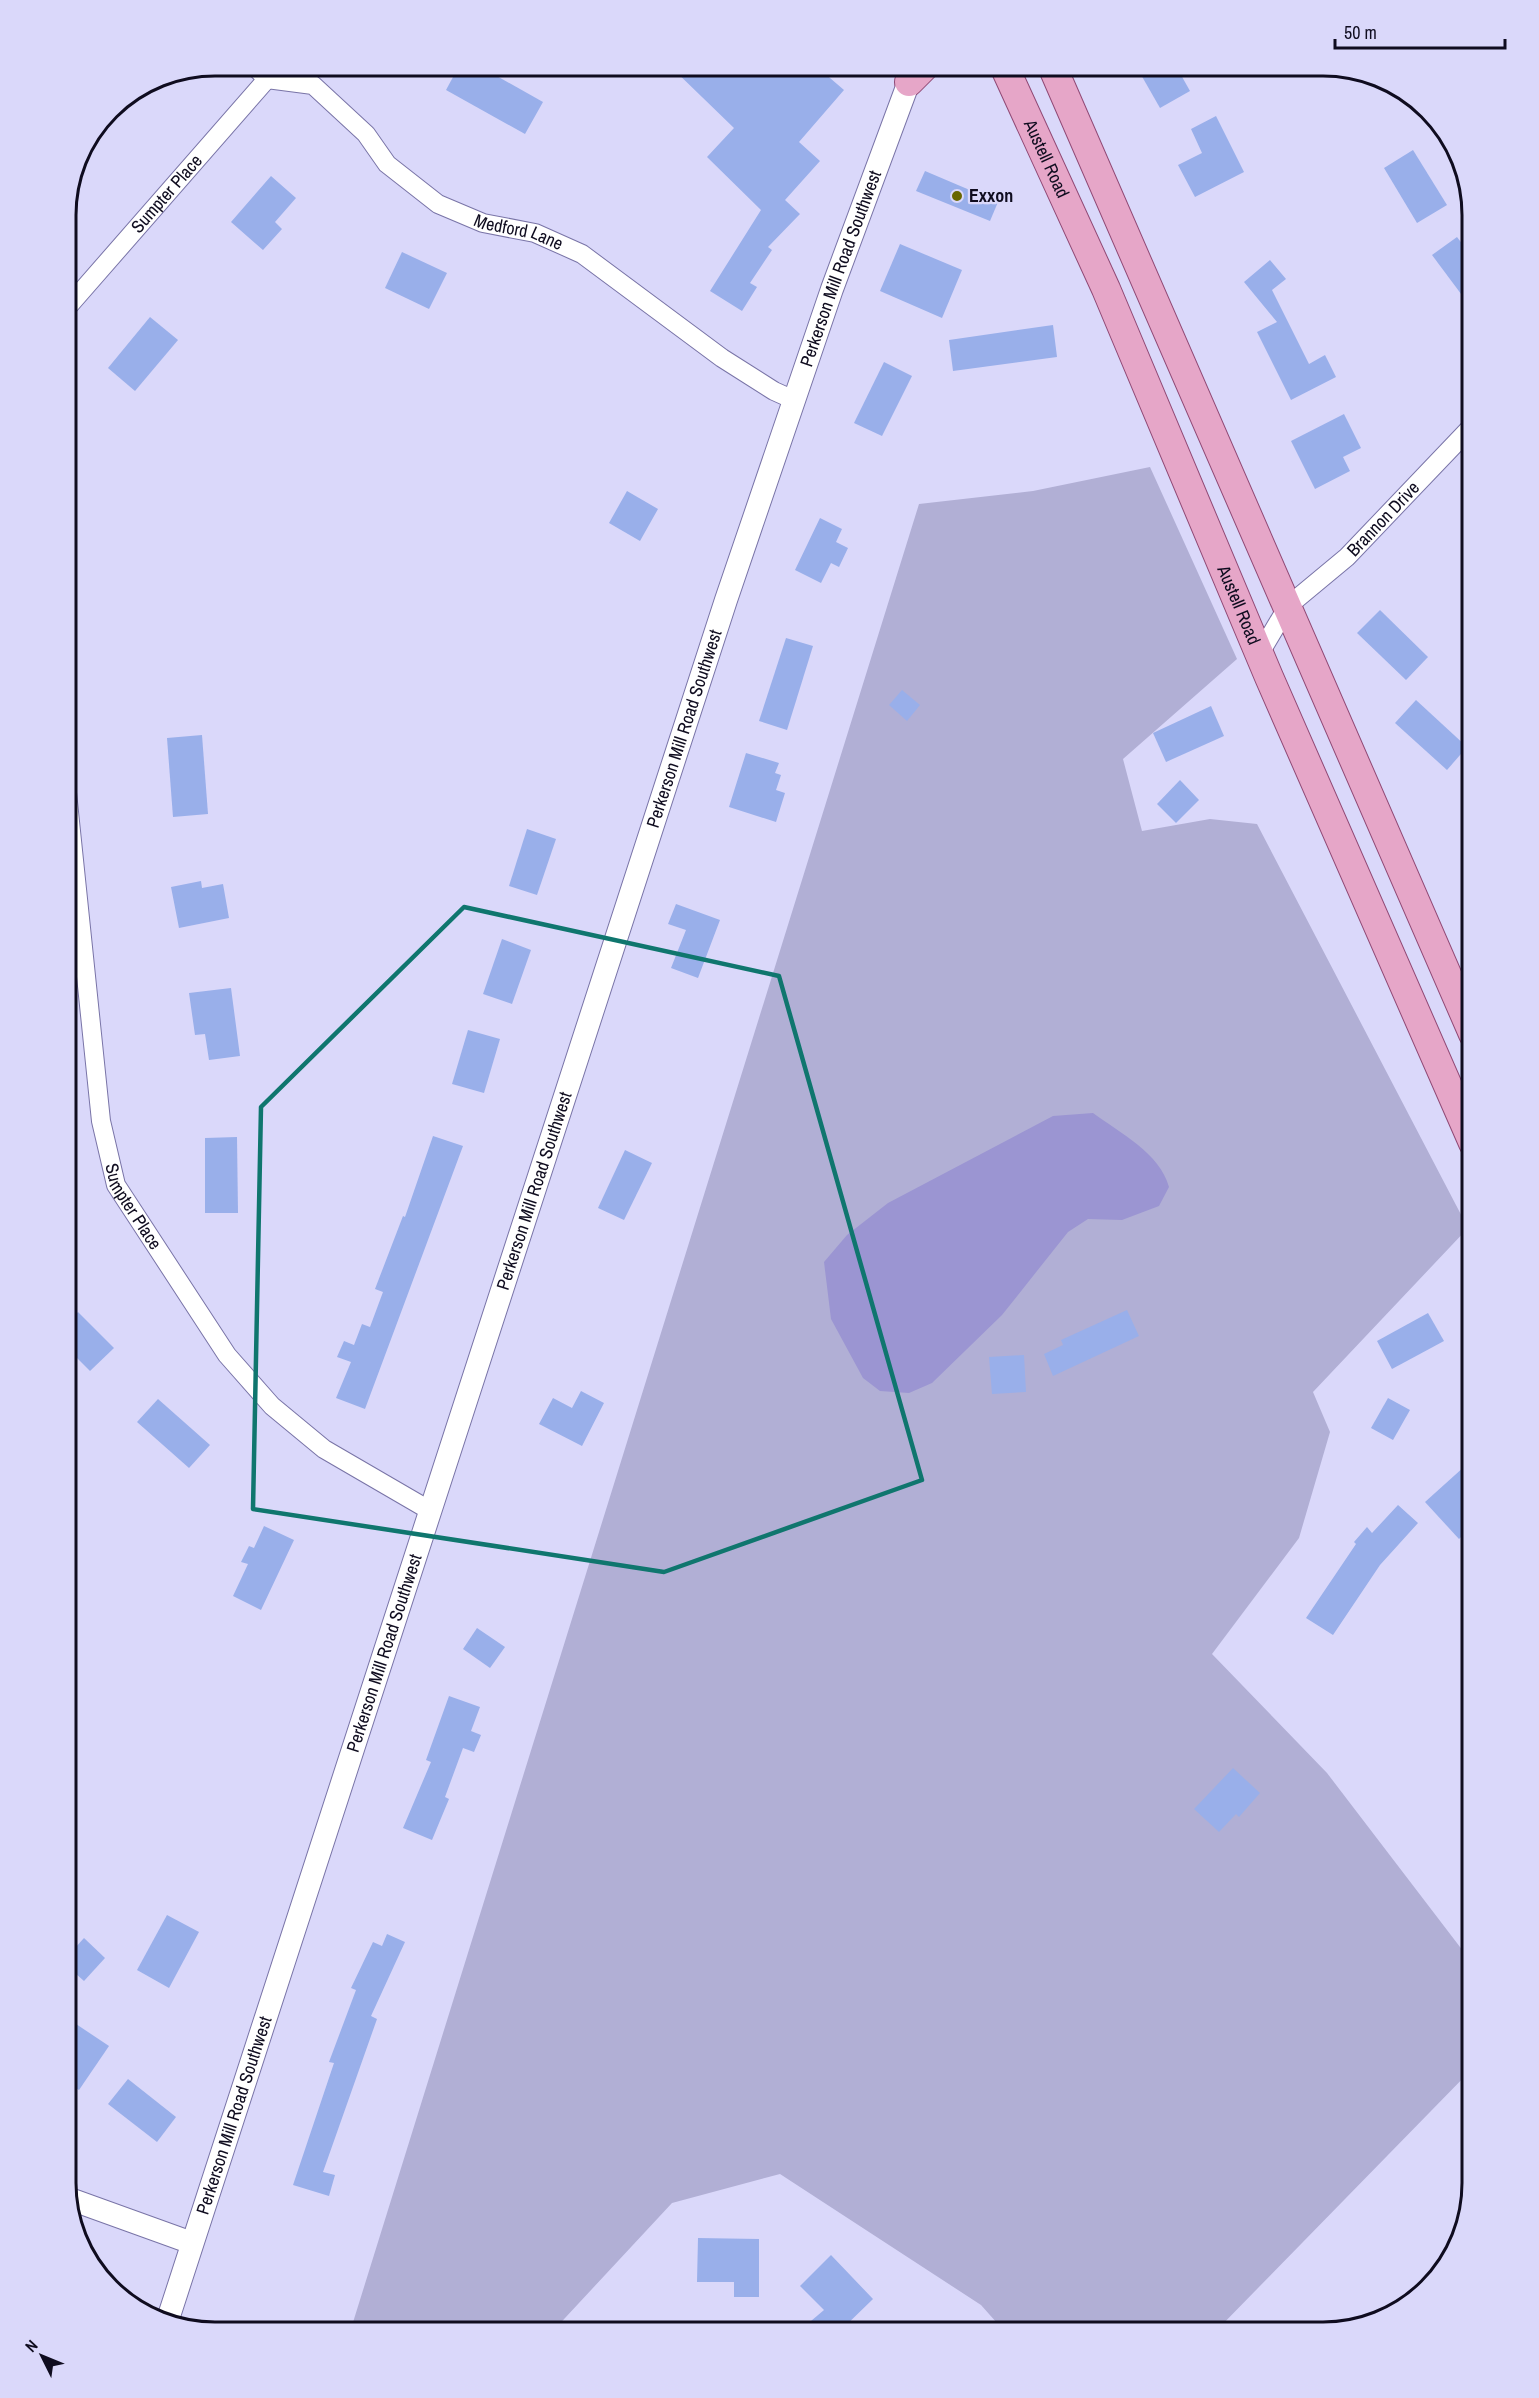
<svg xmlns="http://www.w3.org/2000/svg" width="1539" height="2398" font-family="'Archivo Narrow',sans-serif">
  <rect width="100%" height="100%" fill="#dad8fa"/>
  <polygon fill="#b1afd5" points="1150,467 1237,659 1123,759 1142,831 1210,819 1257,824 1468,1228 1313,1392 1330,1432 1299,1538 1212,1654 1327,1773 1473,1964 1473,2068 1215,2332 1005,2332 981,2305 780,2174 672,2203 552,2332 350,2332 919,504 1033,491"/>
  <path fill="#9b95d2" d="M1093,1113C1120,1133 1160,1153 1169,1187L1159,1206L1122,1220L1088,1219L1068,1232L1002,1315L932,1383L909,1393L880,1391L863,1378L831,1319L824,1262L847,1235L888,1203L1053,1116Z"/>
  <g fill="#99afea">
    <polygon points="459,66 479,66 543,102 525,134 446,90"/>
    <polygon points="670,66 816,66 844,90 799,142 820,161 785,200 800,214 768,247 772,250 750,283 757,287 742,311 710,291 761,210 707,157 734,128"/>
    <polygon points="1136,66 1176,66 1190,91 1160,108"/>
    <polygon points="1216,116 1244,172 1195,197 1178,165 1202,153 1191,129"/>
    <polygon points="1413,150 1447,205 1417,223 1384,168"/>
    <polygon points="925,171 998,202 990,221 916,191"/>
    <polygon points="271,176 296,198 275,222 282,229 263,250 231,222"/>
    <polygon points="1457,237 1473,258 1473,310 1432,255"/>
    <polygon points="900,244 962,270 942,318 880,291"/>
    <polygon points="402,252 447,273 429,309 385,288"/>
    <polygon points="1270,260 1286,279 1272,290 1309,364 1325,355 1336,377 1291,400 1257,332 1277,322 1244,282"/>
    <polygon points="150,317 178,340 135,391 108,368"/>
    <polygon points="1053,325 1057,357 953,371 949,340"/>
    <polygon points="884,362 912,376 882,436 854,423"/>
    <polygon points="1344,414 1361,448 1343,457 1350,471 1315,489 1291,441"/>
    <polygon points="627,491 658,509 640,541 609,523"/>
    <polygon points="820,518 842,529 836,542 848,548 839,567 831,563 821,583 795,570"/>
    <polygon points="1380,610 1428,657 1406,680 1357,633"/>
    <polygon points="786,638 813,646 787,730 759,721"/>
    <polygon points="902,690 920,705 907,721 889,705"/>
    <polygon points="1416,700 1467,747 1447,770 1395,723"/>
    <polygon points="1211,706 1224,736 1166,762 1153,733"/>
    <polygon points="202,735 208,814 173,817 167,738"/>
    <polygon points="746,753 779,763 775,773 781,775 776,790 785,793 776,822 729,807"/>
    <polygon points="1180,780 1199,800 1176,823 1157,804"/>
    <polygon points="527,829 556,839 537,895 509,886"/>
    <polygon points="201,881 202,888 223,884 229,918 179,928 171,887"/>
    <polygon points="676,904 720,920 698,978 671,968 686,930 668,924"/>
    <polygon points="502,939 531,950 512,1004 483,994"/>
    <polygon points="231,988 240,1056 209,1060 205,1034 195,1035 189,993"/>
    <polygon points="468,1030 500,1039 484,1093 452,1084"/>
    <polygon points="433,1136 463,1146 365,1409 336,1398 351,1362 337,1357 344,1341 354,1345 362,1324 370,1327 383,1292 375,1289 403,1216 405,1217"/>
    <polygon points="237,1137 238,1213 205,1213 205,1138"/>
    <polygon points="625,1150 652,1163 624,1220 598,1208"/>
    <polygon points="1127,1310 1139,1336 1053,1376 1044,1354 1063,1345 1061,1340"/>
    <polygon points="78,1312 114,1348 90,1371 66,1347 66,1324"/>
    <polygon points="1428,1313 1444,1341 1392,1369 1377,1341"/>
    <polygon points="1024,1355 1026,1392 992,1394 989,1357"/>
    <polygon points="581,1391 604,1403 582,1446 539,1424 553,1398 572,1408"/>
    <polygon points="1388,1398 1410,1410 1393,1440 1371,1428"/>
    <polygon points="158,1399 210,1445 189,1468 137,1422"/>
    <polygon points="1465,1466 1473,1475 1473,1526 1459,1539 1425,1502"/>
    <polygon points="1398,1505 1418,1523 1380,1565 1333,1635 1306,1618 1356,1544 1354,1542 1367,1527 1372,1533"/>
    <polygon points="264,1526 294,1540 261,1610 233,1596 248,1564 241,1562 249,1546 254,1548"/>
    <polygon points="477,1628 505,1647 490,1668 463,1649"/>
    <polygon points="449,1696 480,1707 471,1731 481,1735 474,1752 463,1748 445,1797 449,1799 432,1840 403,1828 431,1762 426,1760"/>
    <polygon points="1233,1768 1260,1793 1239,1817 1236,1814 1219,1832 1194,1809"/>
    <polygon points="167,1915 199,1932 169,1988 137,1970"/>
    <polygon points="387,1934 405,1942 371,2016 377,2019 323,2172 335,2175 329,2196 293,2185 334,2063 329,2062 356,1990 351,1988 373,1942 382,1946"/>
    <polygon points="84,1938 105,1958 84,1981 66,1965 66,1958"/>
    <polygon points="76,2024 109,2046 79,2090 66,2082 66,2038"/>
    <polygon points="128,2079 176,2117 157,2142 108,2104"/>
    <polygon points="698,2238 759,2239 759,2297 734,2297 734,2282 697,2282"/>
    <polygon points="831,2255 873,2299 839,2332 822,2332 811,2321 824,2310 800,2286"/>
  </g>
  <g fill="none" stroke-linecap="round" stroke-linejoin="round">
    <g stroke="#7974a7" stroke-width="20">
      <g id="minor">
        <path id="s1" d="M254,66L267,79L313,85L366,134L387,164L438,204L483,223L535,233L582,254L722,358L774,391L794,400"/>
        <path id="s2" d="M66,309L267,79"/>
        <path id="s3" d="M1260,653L1288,606L1347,557L1473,425"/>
        <path id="s4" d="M66,783L101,1121L116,1185L227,1355L272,1406L324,1449L429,1510"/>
      </g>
    </g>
    <g stroke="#7974a7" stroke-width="24">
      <g id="tertiary">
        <polyline points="70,2199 192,2243"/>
        <path id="s5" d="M168,2319L726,600L832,289L914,68"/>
      </g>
    </g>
    <g stroke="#904975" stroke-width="30">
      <g id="primary">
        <path id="s6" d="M1004,66L1106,289L1269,677L1473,1143"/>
        <polyline points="1052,66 1473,1034"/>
        <polyline points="909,82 925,66"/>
      </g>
    </g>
    <use href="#minor" stroke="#fff" stroke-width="18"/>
    <use href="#tertiary" stroke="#fff" stroke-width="22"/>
    <use href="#primary" stroke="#e6a6c8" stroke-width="28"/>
  </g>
  <path fill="none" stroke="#0f766e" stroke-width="4.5" stroke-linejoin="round" d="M464,907L779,976L922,1480L664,1572L253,1509L261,1107Z"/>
  <circle fill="#696700" stroke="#dad8fa" stroke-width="2" cx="957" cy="196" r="6"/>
  <g text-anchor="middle" stroke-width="4.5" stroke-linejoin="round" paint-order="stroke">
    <g font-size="18" fill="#0f0c1f" stroke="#dad8fa">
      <text dy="6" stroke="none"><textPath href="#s6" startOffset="102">Austell Road</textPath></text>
      <text dy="6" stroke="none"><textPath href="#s2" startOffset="153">Sumpter Place</textPath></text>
      <text dy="6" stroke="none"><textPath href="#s1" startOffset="324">Medford Lane</textPath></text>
      <text dy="6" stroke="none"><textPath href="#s5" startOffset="2158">Perkerson Mill Road Southwest</textPath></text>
      <text dy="6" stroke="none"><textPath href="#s3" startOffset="184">Brannon Drive</textPath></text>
      <text dy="6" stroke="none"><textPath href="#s6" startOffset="588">Austell Road</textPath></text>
      <text dy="6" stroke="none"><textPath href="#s5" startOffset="1672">Perkerson Mill Road Southwest</textPath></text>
      <text dy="6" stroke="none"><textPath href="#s5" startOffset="1186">Perkerson Mill Road Southwest</textPath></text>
      <text dy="6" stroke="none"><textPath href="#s4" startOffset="432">Sumpter Place</textPath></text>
      <text dy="6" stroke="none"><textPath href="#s5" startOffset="700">Perkerson Mill Road Southwest</textPath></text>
      <text dy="6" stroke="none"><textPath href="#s5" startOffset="214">Perkerson Mill Road Southwest</textPath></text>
    </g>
    <g font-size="18" font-weight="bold" fill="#0f0c1f" stroke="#dad8fa" text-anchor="start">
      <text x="969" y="202">Exxon</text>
    </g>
  </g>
  <path d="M0 0H1539V2398H0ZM215 76H1323A139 139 0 0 1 1462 215V2183A139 139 0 0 1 1323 2322H215A139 139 0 0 1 76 2183V215A139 139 0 0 1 215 76Z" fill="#dad8fa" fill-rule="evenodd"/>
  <path fill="none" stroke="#0f0c1f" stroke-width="3" d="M215 76H1323A139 139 0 0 1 1462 215V2183A139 139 0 0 1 1323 2322H215A139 139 0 0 1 76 2183V215A139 139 0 0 1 215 76Z"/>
  <g transform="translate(42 2356) rotate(313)" stroke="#dad8fa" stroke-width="4.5" paint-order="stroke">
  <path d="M0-4.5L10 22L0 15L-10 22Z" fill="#0f0c1f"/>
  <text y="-9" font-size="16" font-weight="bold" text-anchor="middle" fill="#0f0c1f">N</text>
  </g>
  <path d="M1335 39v9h170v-9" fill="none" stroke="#0f0c1f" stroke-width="3"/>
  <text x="1344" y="39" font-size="18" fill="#0f0c1f" stroke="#dad8fa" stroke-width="4.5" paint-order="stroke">50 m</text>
</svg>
